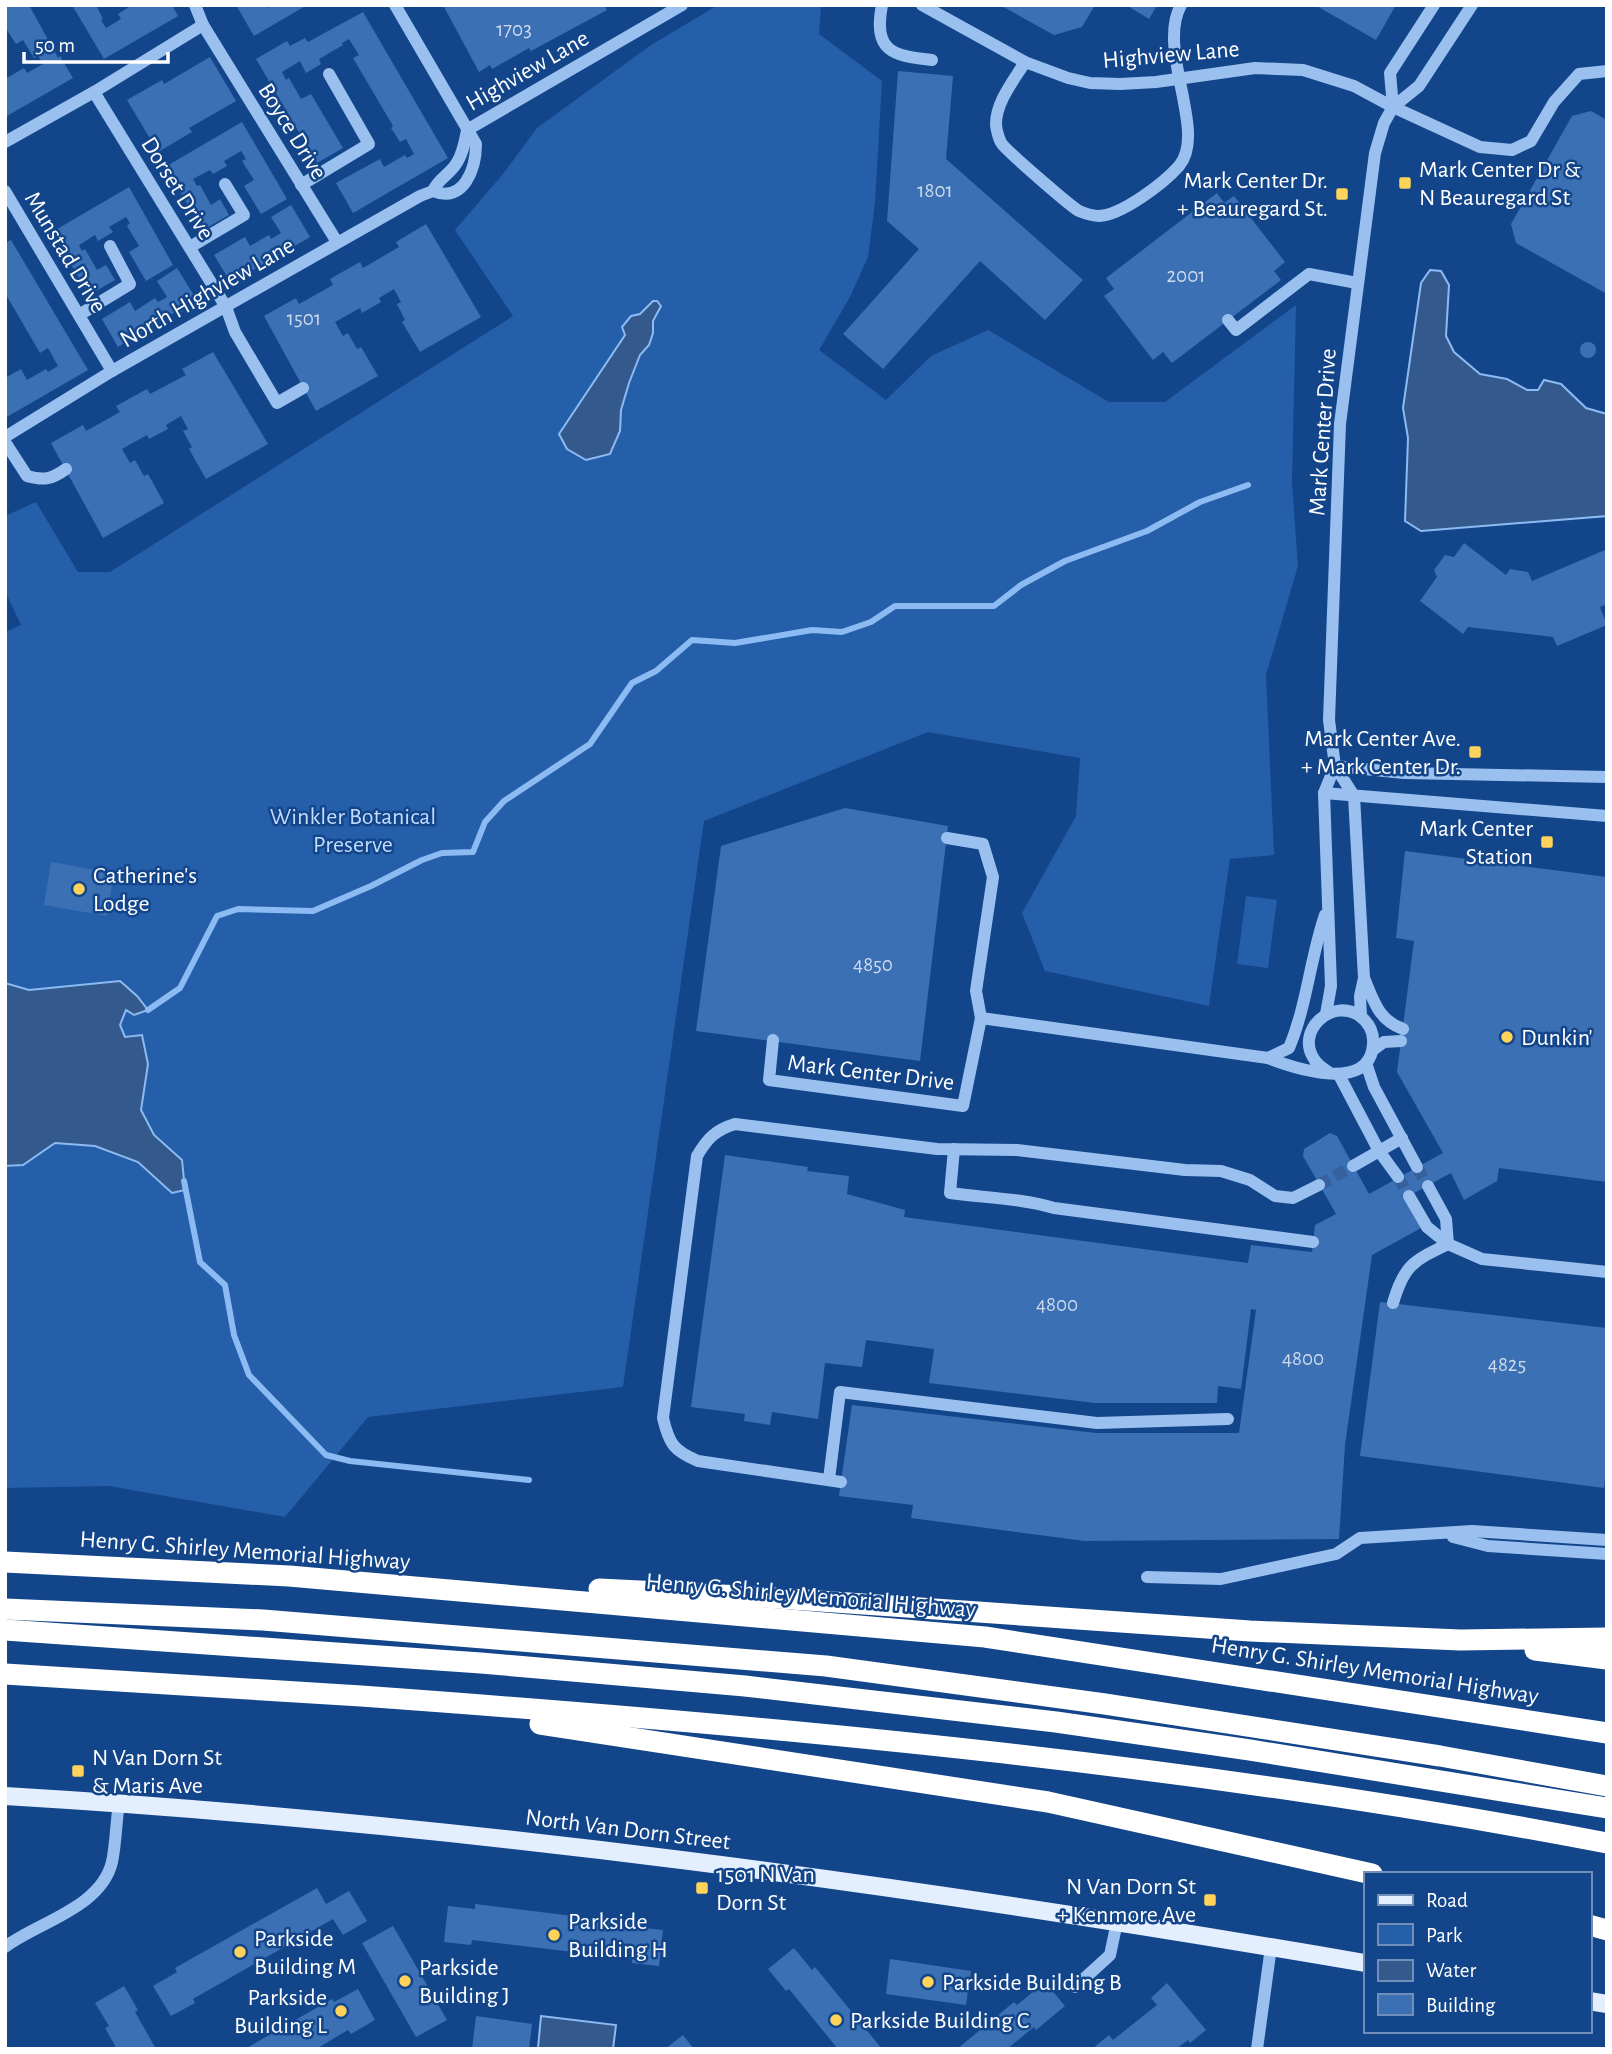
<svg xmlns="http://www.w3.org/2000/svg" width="1612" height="2054" font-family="'Alegreya Sans',sans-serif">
  <rect width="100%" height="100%" fill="#13458a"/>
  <g fill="#255fa9">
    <polygon points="718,5 821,5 819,34 882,81 875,203 868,257 850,297 819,350 886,400 931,356 988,330 1109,402 1165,402 1296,305 1292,482 1298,566 1266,675 1274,855 1230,859 1209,1006 1045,971 1022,913 1076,816 1080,758 928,732 704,821 623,1387 368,1417 285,1517 109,1486 5,1488 5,632 21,625 5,591 5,516 36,502 78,572 110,572 513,316 455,230 503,174 537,128 651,45"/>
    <polygon points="1246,896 1277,900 1268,968 1237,964"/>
  </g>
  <g fill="#34598c" stroke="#8cbbf3" stroke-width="2">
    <polygon points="1430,270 1441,271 1449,285 1446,336 1454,352 1480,374 1507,379 1527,390 1538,390 1544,380 1561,384 1586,408 1607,414 1607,516 1421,531 1405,521 1408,438 1403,408 1421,283"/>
    <polygon points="653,301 657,301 661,306 653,321 653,333 649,345 640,355 629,383 621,410 620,431 610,454 586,460 567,449 559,434 625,335 622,327 631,316 640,314"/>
    <polygon points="120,981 137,996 148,1010 134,1015 126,1010 120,1025 125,1037 142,1035 148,1064 141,1110 154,1135 182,1160 185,1190 172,1193 138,1162 95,1146 55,1143 23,1165 5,1166 5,983 29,990"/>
    <polygon points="541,2016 616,2025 613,2049 538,2048"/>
  </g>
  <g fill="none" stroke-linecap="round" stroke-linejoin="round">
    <g stroke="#8cbbf3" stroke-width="6">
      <polyline points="148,1010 180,988 217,916 238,909 313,911 371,886 422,860 442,853 473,852 485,822 504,801 590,744 632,683 656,671 692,640 735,643 812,630 842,632 871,622 895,606 994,606 1021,585 1065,561 1147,531 1200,502 1248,485"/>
      <polyline points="184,1181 200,1262 225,1285 234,1335 249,1375 326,1455 350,1461 529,1480"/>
    </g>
  </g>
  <g fill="#3c70b4">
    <polygon points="5,5 29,5 58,58 60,56 73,78 5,117 5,79 24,68 27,73 43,64 38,56 34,58 23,40 16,44 5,27"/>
    <polygon points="72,5 96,5 103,19 101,20 106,28 121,19 118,14 132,5 172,5 178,16 104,59"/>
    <polygon points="236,5 267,5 268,8 273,5 307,5 254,36"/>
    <polygon points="443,5 610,5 605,7 607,10 531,51 529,48 492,69 490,65 479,72"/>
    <polygon points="1000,5 1095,5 1082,27 1054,35"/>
    <polygon points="1126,5 1157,5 1149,19"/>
    <polygon points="1315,5 1396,5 1376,40"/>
    <polygon points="363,12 448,158 353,213 336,183 380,159 384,167 405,155 407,158 414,154 406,139 400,142 391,128 393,126 353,58 359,55 349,39 342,43 343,45 319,59 321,64 306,73 300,61 282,72 286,80 289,78 301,99 311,94 343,148 317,163 256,59 287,41 290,46 305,38 308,42"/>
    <polygon points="210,57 236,101 189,128 192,132 158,152 127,100 162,80 164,84"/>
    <polygon points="898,71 953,76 946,159 1083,280 1045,320 980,261 883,369 843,334 919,249 887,221"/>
    <polygon points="1591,111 1607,120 1607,294 1516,243 1511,224 1572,116"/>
    <polygon points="242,122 287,199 261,214 244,186 254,180 242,161 246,159 241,151 224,161 227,166 213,174 210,170 193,179 197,186 200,185 211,205 220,199 229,215 203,230 165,167"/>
    <polygon points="129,187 173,265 146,281 129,252 139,246 127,226 130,223 126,217 109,227 113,232 98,241 95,235 79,245 82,251 85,249 97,270 106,265 115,280 89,295 52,232"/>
    <polygon points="1217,193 1224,203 1234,196 1285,262 1274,271 1281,280 1172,363 1163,352 1153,360 1104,296 1114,289 1106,278"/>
    <polygon points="291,205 310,237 231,283 214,255 245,237 250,246 269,235 271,239 281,233 271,217"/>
    <polygon points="426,224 481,317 420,352 402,322 405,320 397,304 401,302 394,289 379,298 381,302 362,313 360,308 335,322 343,336 348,333 357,349 361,347 378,376 316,411 264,316 296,298 299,304 333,285 330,279 360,262 363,268 399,247 396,242"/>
    <polygon points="11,240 88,370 5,418 5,378 21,369 27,380 46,369 48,372 58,366 48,348 40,353 5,293 5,243"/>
    <polygon points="177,268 198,302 176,315 175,312 118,347 102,319 130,302 135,311 155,298 158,302 167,297 157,281"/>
    <circle cx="1588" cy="350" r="8"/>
    <polygon points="213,352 268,444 206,479 189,449 192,447 183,431 188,429 181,416 166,425 168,429 149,439 147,435 122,449 130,463 135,460 144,476 148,474 164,503 103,538 51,443 83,425 86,431 120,412 116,406 147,389 150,394 186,375 182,369"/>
    <polygon points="1464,543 1506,575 1510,569 1528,572 1532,581 1605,550 1607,555 1607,604 1600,607 1607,625 1557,646 1553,637 1468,627 1463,634 1420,601 1437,577 1434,570 1445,555 1454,557"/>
    <polygon points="845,808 948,826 920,1061 696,1031 721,846"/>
    <polygon points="1405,851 1607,877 1607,1182 1499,1168 1497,1181 1464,1200 1451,1173 1405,1198 1421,1228 1372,1255 1345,1445 1339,1539 1085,1541 911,1518 913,1505 839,1496 852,1405 1096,1433 1239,1433 1256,1310 1251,1309 1241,1389 1218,1386 1217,1403 1095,1403 929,1383 934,1349 866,1340 862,1367 825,1363 818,1419 772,1412 770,1425 744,1421 745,1414 691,1407 725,1155 808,1167 807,1171 849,1176 847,1194 905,1210 904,1217 1248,1263 1251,1245 1312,1252 1315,1225 1336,1214 1303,1156 1304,1149 1330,1133 1337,1136 1369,1194 1443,1153 1397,1072 1414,941 1396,938"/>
    <polygon points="51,862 114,873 107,916 44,905"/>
    <polygon points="1380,1302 1607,1328 1607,1461 1604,1488 1360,1456"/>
    <polygon points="317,1888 326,1904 349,1891 367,1921 343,1935 333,1919 193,1999 195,2003 171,2016 153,1986 177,1972 175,1968"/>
    <polygon points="475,1904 638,1924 637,1927 663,1930 659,1966 632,1963 632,1959 472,1940 471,1945 444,1942 448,1906 475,1909"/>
    <polygon points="393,1926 447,2020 416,2037 362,1943"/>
    <polygon points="794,1948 812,1970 815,1967 882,2049 838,2049 789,1989 786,1991 768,1969"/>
    <polygon points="890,1959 971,1971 966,2005 886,1994"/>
    <polygon points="1045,1982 1065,2006 1036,2030 1034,2027 1007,2049 957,2049 1014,2002 1017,2005"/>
    <polygon points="1167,1983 1206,2030 1190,2043 1188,2040 1176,2049 1092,2049 1109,2035 1113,2040 1157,2005 1151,1998"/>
    <polygon points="124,1986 138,2010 135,2012 156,2049 117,2049 105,2028 109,2026 95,2003"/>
    <polygon points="358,1989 375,2020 351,2034 348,2030 316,2049 245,2049 332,1999 334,2002"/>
    <polygon points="476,2016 532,2024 529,2049 472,2049"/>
    <polygon points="683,2035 694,2049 665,2049"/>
  </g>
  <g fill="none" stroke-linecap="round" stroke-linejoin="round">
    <g stroke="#36619c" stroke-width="12" stroke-dasharray="12 6" stroke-linecap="butt">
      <polyline points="1417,1167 1428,1186"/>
      <polyline points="1398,1177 1409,1196"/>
      <polyline points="1319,1185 1353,1166"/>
    </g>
    <g stroke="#9ac0f0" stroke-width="12">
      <polyline points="195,5 203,25 337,242"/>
      <path d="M882,5C873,51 892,56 932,60"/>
      <polyline points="922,5 1025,62 1068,78 1090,83 1120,84 1156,82 1255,68 1303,70 1354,86 1393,107 1480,147 1512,150 1531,141 1554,102 1579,74 1607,71"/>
      <path d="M1025,62C1014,80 996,102 996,124C996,129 999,140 1002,144C1008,152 1070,206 1079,211C1084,213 1094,216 1099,216C1122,215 1164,183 1179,166C1208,132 1156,50 1181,5"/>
      <polyline points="94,92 226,307 235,332 277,403 303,388"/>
      <polyline points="1393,107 1390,73 1434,5"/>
      <polyline points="467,130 682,5"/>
      <polyline points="5,142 94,92 203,25"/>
      <polyline points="301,185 369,144 329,74"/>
      <polyline points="5,191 112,371"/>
      <path d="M433,191C438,179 449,175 456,164C463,154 465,141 467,130"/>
      <polyline points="190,247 244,215 225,184"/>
      <polyline points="79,315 130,284 110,246"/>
      <polyline points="1228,320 1236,330 1309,274 1357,283"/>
      <path d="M5,437L112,371L420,196L433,191C464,204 476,168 476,144L395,5"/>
      <path d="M5,442L27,476C44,481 52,479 66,469"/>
      <polyline points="1335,766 1404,773 1607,777"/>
      <polyline points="1324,793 1607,816"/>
      <polyline points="947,838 983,844 993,877 976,991 981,1018"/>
      <path d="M1364,978C1374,1001 1378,1020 1403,1029"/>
      <polyline points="1326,1014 1331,986 1324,793 1335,766"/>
      <polyline points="1361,1017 1360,996 1364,978 1354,796 1335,766 1329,720 1340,424 1375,153 1384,123 1393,107 1419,86 1472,5"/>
      <path d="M773,1040L769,1080L963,1106L981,1018L1268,1058C1294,1069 1371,1093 1373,1044C1374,1033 1369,1023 1360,1016C1333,997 1295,1030 1314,1059C1317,1065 1324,1069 1330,1073"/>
      <polyline points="1373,1050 1384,1042 1401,1041"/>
      <path d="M1268,1058L1289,1048C1307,1005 1310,959 1325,915"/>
      <polyline points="1366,1063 1374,1087 1417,1167"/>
      <polyline points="1339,1075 1379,1151 1398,1177"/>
      <path d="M954,1149L950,1193C985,1198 1020,1198 1054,1208L1313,1242"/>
      <polyline points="1353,1166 1402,1138"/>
      <polyline points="1428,1186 1446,1219 1448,1244"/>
      <polyline points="1409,1196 1427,1227 1448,1244 1482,1259 1607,1272"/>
      <path d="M1393,1303C1404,1265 1413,1261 1448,1244"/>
      <polyline points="829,1479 840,1392 1097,1423 1228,1419"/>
      <path d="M841,1482L698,1461C674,1451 669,1444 663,1418L697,1156C707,1139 715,1130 735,1124L937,1149L1017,1150L1185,1170L1221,1171L1250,1180L1275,1196L1293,1198L1319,1185"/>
      <polyline points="1453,1537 1488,1546 1607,1554"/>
      <polyline points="1147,1577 1221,1579 1336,1554 1360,1538 1472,1531 1607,1540"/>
      <path d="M5,1947C38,1922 101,1908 112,1862C116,1843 116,1822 119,1803"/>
      <polyline points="1075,1987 1110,1955 1117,1922"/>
      <polyline points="1257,2049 1271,1947"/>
    </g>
    <g stroke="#e3eeff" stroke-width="18">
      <path d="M5,1796C462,1823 915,1886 1365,1963"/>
      <polyline points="1589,2001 1607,2004"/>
    </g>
    <g stroke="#fff" stroke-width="21">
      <polyline points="5,1562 289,1576 985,1637 1607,1733"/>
      <polyline points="599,1589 762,1597 1250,1631 1460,1640 1607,1638"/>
      <polyline points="5,1609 263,1620 826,1666 1105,1704 1440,1756 1607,1786"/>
      <polyline points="5,1630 481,1663 745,1686 1056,1722 1250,1750 1607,1808"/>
      <polyline points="1535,1650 1607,1659"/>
      <path d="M5,1674C124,1682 242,1688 361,1696C778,1726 1196,1764 1607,1843"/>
      <polyline points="540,1724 1048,1802 1372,1874"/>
      <polyline points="1589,1925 1607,1930"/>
    </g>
  </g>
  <g fill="#ffd259" stroke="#13458a" stroke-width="2.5">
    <rect x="1398" y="176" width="14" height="14" rx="3.5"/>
    <rect x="1335" y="187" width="14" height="14" rx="3.5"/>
    <rect x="1468" y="745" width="14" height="14" rx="3.5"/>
    <rect x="1540" y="835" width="14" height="14" rx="3.5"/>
    <circle cx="79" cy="889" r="7"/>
    <circle cx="1507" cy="1037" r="7"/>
    <rect x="71" y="1764" width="14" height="14" rx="3.5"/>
    <rect x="695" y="1881" width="14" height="14" rx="3.5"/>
    <rect x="1203" y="1893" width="14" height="14" rx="3.5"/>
    <circle cx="554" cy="1935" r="7"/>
    <circle cx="240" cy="1952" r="7"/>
    <circle cx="405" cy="1981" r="7"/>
    <circle cx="928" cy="1982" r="7"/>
    <circle cx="341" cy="2011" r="7"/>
    <circle cx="836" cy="2020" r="7"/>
  </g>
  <g text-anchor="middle" stroke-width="5" stroke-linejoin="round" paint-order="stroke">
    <g font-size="21" fill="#cedbec">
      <text x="514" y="36">1703</text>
      <text x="935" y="197">1801</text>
      <text x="1186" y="282">2001</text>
      <text x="304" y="325">1501</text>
      <text x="873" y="971">4850</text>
      <text x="1057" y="1311">4800</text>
      <text x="1303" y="1365">4800</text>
      <text x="1507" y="1371">4825</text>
    </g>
    <g font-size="24" fill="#fff" stroke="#13458a">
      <text transform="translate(1171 54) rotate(-5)" y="8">Highview Lane</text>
      <text transform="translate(527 70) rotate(-30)" y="8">Highview Lane</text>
      <text transform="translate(293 131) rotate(58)" y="8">Boyce Drive</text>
      <text transform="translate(178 188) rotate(58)" y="8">Dorset Drive</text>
      <text transform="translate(66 252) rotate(59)" y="8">Munstad Drive</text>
      <text transform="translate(207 292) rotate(-30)" y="8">North Highview Lane</text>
      <text transform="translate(1322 432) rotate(-86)" y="8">Mark Center Drive</text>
      <text transform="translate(871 1072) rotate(7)" y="8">Mark Center Drive</text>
      <text transform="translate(245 1550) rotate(4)" y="8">Henry G. Shirley Memorial Highway</text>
      <text transform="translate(811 1595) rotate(5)" y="8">Henry G. Shirley Memorial Highway</text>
      <text transform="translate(1375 1670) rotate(9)" y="8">Henry G. Shirley Memorial Highway</text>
      <text transform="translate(628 1829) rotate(7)" y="8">North Van Dorn Street</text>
    </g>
    <g font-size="24" fill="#fff" stroke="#13458a" text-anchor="start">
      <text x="1419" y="177">Mark Center Dr &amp;<tspan x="1419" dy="28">N Beauregard St</tspan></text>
      <text x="1328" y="188" text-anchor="end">Mark Center Dr.<tspan x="1328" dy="28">+ Beauregard St.</tspan></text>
      <text x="1461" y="746" text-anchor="end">Mark Center Ave.<tspan x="1461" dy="28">+ Mark Center Dr.</tspan></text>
      <text x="1533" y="836" text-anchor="end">Mark Center<tspan x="1533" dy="28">Station</tspan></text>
      <text x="93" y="883">Catherine's<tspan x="93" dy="28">Lodge</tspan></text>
      <text x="1521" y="1045">Dunkin'</text>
      <text x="92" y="1765">N Van Dorn St<tspan x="92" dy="28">&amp; Maris Ave</tspan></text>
      <text x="716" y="1882">1501 N Van<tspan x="716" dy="28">Dorn St</tspan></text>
      <text x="1196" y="1894" text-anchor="end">N Van Dorn St<tspan x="1196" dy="28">+ Kenmore Ave</tspan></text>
      <text x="568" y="1929">Parkside<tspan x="568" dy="28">Building H</tspan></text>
      <text x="254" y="1946">Parkside<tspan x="254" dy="28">Building M</tspan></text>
      <text x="419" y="1975">Parkside<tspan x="419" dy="28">Building J</tspan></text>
      <text x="942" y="1990">Parkside Building B</text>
      <text x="327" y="2005" text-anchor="end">Parkside<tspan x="327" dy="28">Building L</tspan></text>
      <text x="850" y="2028">Parkside Building C</text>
    </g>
    <g font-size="24" fill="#c1dbfc" stroke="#13458a">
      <text x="353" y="824">Winkler Botanical<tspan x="353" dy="28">Preserve</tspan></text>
    </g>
  </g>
  <rect width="1612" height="2054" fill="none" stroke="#ffffff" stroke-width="14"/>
  <rect x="1364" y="1872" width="228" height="161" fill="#13458a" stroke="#718fb9" stroke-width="2"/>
  <rect x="1378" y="1895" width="35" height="10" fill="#e3eeff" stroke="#718fb9" stroke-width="2"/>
  <text x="1426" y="1907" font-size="21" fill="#ffffff">Road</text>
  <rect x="1378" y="1924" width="35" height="21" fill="#255fa9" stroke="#718fb9" stroke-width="2"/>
  <text x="1426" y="1942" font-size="21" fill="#ffffff">Park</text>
  <rect x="1378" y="1960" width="35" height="21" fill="#34598c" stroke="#718fb9" stroke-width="2"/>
  <text x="1426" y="1977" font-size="21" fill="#ffffff">Water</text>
  <rect x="1378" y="1994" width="35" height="21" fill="#3c70b4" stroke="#718fb9" stroke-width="2"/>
  <text x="1426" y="2012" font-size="21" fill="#ffffff">Building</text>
  <path d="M24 52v10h144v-10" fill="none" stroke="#ffffff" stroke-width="3.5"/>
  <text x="35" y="52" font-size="21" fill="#ffffff" stroke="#13458a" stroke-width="5" paint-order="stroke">50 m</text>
</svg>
